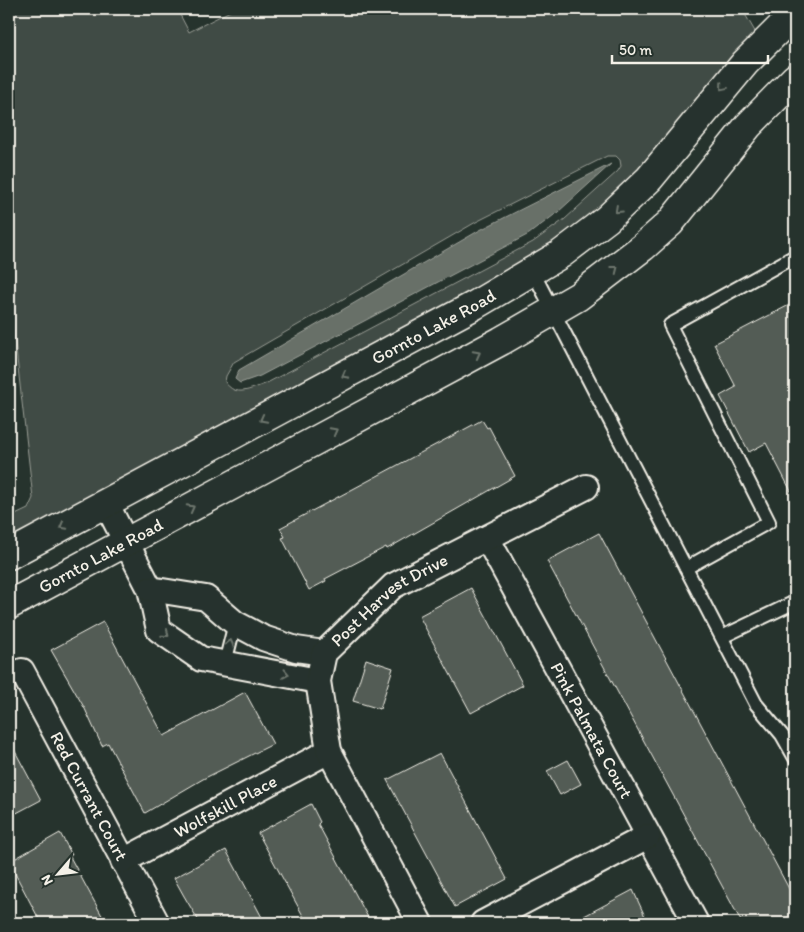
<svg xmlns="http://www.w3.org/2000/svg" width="804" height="932" font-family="Itim,sans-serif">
  <rect width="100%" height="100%" fill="#26332d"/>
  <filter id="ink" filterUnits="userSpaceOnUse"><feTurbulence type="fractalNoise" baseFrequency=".02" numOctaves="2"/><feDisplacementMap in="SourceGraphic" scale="10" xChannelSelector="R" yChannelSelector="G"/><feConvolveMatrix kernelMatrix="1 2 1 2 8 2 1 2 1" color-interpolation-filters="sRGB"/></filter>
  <g filter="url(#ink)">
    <path fill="#414b45" stroke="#9a9e96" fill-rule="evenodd" d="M9,9H177L189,32L234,9H742L757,35L618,195L527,263L9,543V518L28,509L33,498L9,289ZM607,156H616L620,160L621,166L618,171L565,219L533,242L265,384C250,389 236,398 225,382L226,376L234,362L476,222Z"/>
    <polygon fill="#676f68" stroke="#9fa39b" points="611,164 558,212 529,234 260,376 240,383 235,379 239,370 480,230"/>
    <g fill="#525c55" stroke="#f4f1e8">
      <polygon points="795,302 795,499 766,443 749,452 720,396 736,387 714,344"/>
      <polygon points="482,420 487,428 489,427 515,476 387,549 386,547 325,579 326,581 309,590 282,538 285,537 280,528"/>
      <polygon points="599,533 795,900 795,918 785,923 742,923 547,561"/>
      <polygon points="471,588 523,685 471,713 419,616"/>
      <polygon points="103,622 164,736 245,692 273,744 203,779 145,813 108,743 102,746 85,709 51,650"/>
      <polygon points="366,659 393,668 380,709 353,701"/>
      <polygon points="9,740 41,800 9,817"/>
      <polygon points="440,753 507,879 455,907 387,780"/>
      <polygon points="568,760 581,784 560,795 547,771"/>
      <polygon points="311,804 320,822 318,824 371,923 307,923 258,833"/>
      <polygon points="60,833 72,855 69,855 106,923 41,923 9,862"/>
      <polygon points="226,850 265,923 200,923 184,896 174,878"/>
      <polygon points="633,890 648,923 571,923"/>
    </g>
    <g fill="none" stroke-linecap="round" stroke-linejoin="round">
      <g stroke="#f4f1e8" stroke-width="16">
        <g id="service">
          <polyline points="533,272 756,704 782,735 795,758"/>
          <polyline points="686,568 769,522 670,325 795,256"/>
          <polyline points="722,637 795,602"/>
          <polyline points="225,663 235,623"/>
        </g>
      </g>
      <g stroke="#f4f1e8" stroke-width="28">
        <g id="minor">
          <polyline points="106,503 150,589 159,630 201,659 318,681"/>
          <path id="s1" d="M487,538L696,923"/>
          <polyline points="150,589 206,598 235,623 263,638 296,649 324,653"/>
          <path id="s2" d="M22,671L157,923"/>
          <path id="s3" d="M123,861L329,751"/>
          <path id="s4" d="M420,923L329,751L318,681L324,653L393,586L586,487"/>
          <polyline points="483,923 648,836"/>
        </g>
      </g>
      <g stroke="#f4f1e8" stroke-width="31">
        <g id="tertiary">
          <path id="s5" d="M9,555L475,305L561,254L607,219L649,179L745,63L779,29L795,16"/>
          <path id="s6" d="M9,605L501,341L579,296L643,247L670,223L748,126L795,78"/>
        </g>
      </g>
      <use href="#service" stroke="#26332d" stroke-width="12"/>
      <use href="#minor" stroke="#26332d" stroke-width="24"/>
      <use href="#tertiary" stroke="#26332d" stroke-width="28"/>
    </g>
    <defs><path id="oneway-chevron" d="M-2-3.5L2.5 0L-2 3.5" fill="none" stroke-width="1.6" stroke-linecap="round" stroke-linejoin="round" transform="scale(1.25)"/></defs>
    <g stroke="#6e766e">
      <use href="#oneway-chevron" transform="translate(723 87) rotate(130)"/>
      <use href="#oneway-chevron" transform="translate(618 210) rotate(137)"/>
      <use href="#oneway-chevron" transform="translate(615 269) rotate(-38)"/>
      <use href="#oneway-chevron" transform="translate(477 354) rotate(-28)"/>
      <use href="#oneway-chevron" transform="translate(345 375) rotate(152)"/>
      <use href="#oneway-chevron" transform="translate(263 419) rotate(152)"/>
      <use href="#oneway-chevron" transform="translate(334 431) rotate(-28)"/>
      <use href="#oneway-chevron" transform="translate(191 508) rotate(-28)"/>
      <use href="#oneway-chevron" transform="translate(63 526) rotate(152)"/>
      <use href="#oneway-chevron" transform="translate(166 634) rotate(40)"/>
      <use href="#oneway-chevron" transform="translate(230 643) rotate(-77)"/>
      <use href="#oneway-chevron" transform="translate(286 674) rotate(12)"/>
    </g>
  </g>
  <g text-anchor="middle" stroke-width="4" stroke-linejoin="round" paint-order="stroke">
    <g font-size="18" fill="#f4f1e8" stroke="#26332d">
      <text dy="6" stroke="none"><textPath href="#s5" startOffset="482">Gornto Lake Road</textPath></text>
      <text dy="6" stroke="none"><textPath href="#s6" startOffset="104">Gornto Lake Road</textPath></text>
      <text dy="6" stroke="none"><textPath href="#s4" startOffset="379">Post Harvest Drive</textPath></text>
      <text dy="6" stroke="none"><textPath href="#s1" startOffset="219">Pink Palmata Court</textPath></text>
      <text dy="6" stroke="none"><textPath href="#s2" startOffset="142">Red Currant Court</textPath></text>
      <text dy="6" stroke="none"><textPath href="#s3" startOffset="116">Wolfskill Place</textPath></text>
    </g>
  </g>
  <rect width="804" height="932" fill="none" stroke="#26332d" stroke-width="30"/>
  <rect x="15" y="15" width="774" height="902" fill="none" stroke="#f4f1e8" stroke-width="2" filter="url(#ink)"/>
  <g transform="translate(58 874) rotate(242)" stroke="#26332d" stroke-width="4" paint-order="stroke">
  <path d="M0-4L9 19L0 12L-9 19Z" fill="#f4f1e8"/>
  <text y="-8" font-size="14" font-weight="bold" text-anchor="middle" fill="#f4f1e8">N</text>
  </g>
  <path d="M612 55v8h156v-8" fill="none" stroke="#f4f1e8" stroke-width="2.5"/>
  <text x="619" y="55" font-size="15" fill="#f4f1e8" stroke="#26332d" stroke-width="4" paint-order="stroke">50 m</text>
</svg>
